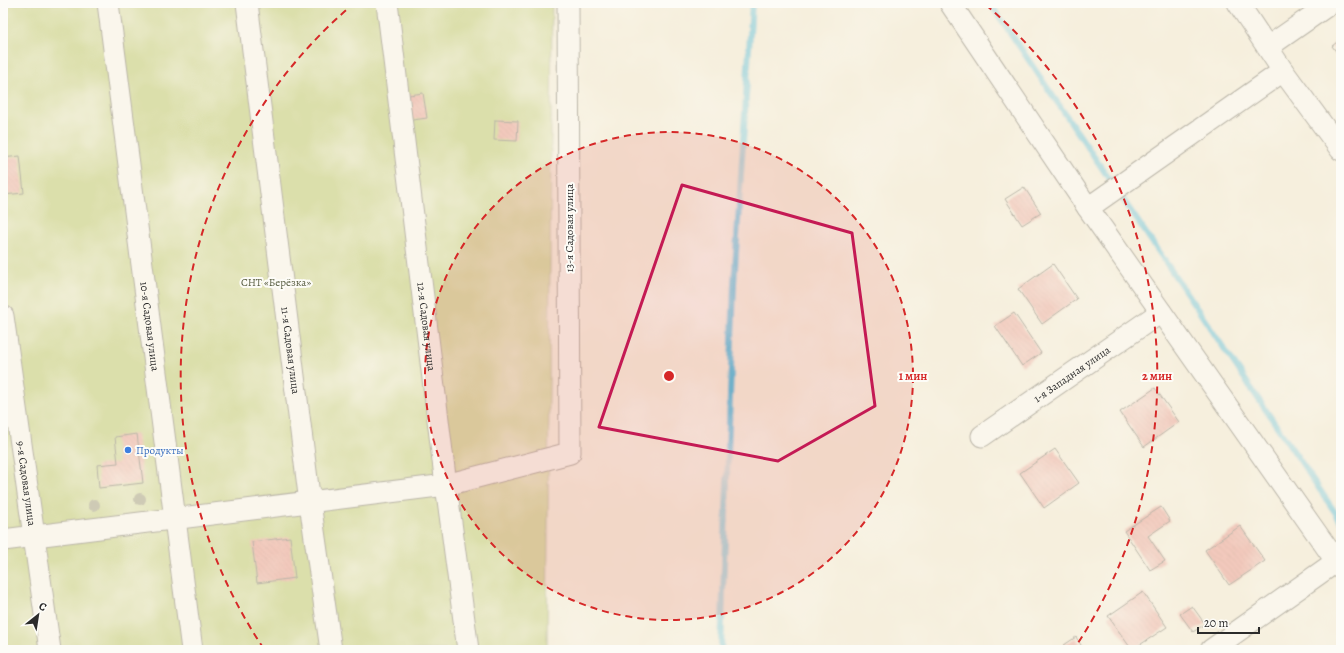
<svg xmlns="http://www.w3.org/2000/svg" width="1344" height="653" font-family="Alegreya,serif">
  <defs>
    <pattern id="building-back-hatch" width="6" height="6" patternUnits="userSpaceOnUse"><rect width="6" height="6" fill="#ee9b94"/><path d="M-1 5l2 2M0 0l6 6M5-1l2 2" fill="none" stroke="#c17f79"/></pattern>
  </defs>
  <rect width="100%" height="100%" fill="#fdfcf7"/>
  <filter id="ink" filterUnits="userSpaceOnUse"><feTurbulence type="fractalNoise" baseFrequency=".025" numOctaves="2"/><feDisplacementMap in="SourceGraphic" scale="8" xChannelSelector="R" yChannelSelector="G"/><feConvolveMatrix kernelMatrix="1 2 1 2 8 2 1 2 1" color-interpolation-filters="sRGB"/></filter>
  <filter id="wash" filterUnits="userSpaceOnUse"><feTurbulence type="fractalNoise" baseFrequency=".012" numOctaves="4" result="noise"/><feDisplacementMap in="SourceGraphic" scale="16" xChannelSelector="R" yChannelSelector="G"/><feGaussianBlur stdDeviation="0.9" result="paint"/><feColorMatrix in="noise" values="0 0 0 0 0 0 0 0 0 0 0 0 0 0 0 0 0 1.4 0 .05"/><feComposite in="paint" operator="in"/></filter>
  <g filter="url(#wash)">
    <rect width="100%" height="100%" fill="#f6efdd"/>
    <polygon fill="#bbcc6f" stroke="#737c4d" points="3,3 552,3 547,650 3,650"/>
    <g fill="none" stroke-linecap="round" stroke-linejoin="round">
      <g stroke="#62c3e0" stroke-width="6">
        <polyline points="990,3 1341,521"/>
        <polyline points="721,650 734,284 752,3"/>
      </g>
    </g>
    <g id="blocks">
      <g fill="url(#building-back-hatch)">
        <polygon points="1341,39 1341,58 1332,46"/>
        <polygon points="423,93 427,118 406,121 402,96"/>
        <polygon points="495,120 518,121 517,141 494,140"/>
        <polygon points="20,156 24,193 3,195 3,158"/>
        <polygon points="1024,187 1041,213 1022,225 1005,199"/>
        <polygon points="1053,264 1077,299 1042,324 1018,289"/>
        <polygon points="1014,313 1041,353 1022,366 995,326"/>
        <polygon points="1155,388 1179,422 1144,447 1120,412"/>
        <polygon points="137,434 143,483 99,488 97,465 118,463 115,437"/>
        <polygon points="1055,449 1079,483 1044,508 1020,473"/>
        <polygon points="1161,507 1170,521 1148,536 1165,561 1150,570 1124,531"/>
        <polygon points="1240,526 1265,561 1229,585 1205,550"/>
        <polygon points="290,537 295,578 257,583 252,542"/>
        <polygon points="1143,592 1167,627 1132,650 1108,616"/>
        <polygon points="1192,606 1205,624 1193,632 1180,614"/>
        <polygon points="1076,637 1084,650 1067,650 1064,645"/>
      </g>
    </g>
  </g>
  <g filter="url(#ink)">
    <use href="#blocks" fill-opacity="0" stroke="#727069" stroke-width="1"/>
    <g fill="none" stroke-linecap="round" stroke-linejoin="round">
      <g stroke="#727069" stroke-width="23">
        <g id="minor">
          <path id="s1" d="M108,3L192,650"/>
          <path id="s2" d="M247,3L310,503L331,650"/>
          <path id="s3" d="M387,3L446,485L468,650"/>
          <polyline points="950,3 1088,208 1341,568"/>
          <polyline points="1238,3 1283,71 1341,150"/>
          <polyline points="1268,47 1331,3"/>
          <polyline points="1088,208 1283,71"/>
          <path id="s4" d="M3,316L50,650"/>
          <path id="s5" d="M982,436L1161,312"/>
          <polyline points="3,540 446,485 570,453 568,3"/>
          <polyline points="1211,650 1337,561"/>
        </g>
      </g>
      <use href="#minor" stroke="#fff" stroke-width="21"/>
    </g>
    <g fill="#9e9e86">
      <circle cx="140" cy="499" r="6"/>
      <circle cx="94" cy="505" r="6"/>
    </g>
  </g>
  <path d="M0 0H1344V653H0ZM682,185L852,233L875,406L778,461L599,427Z" fill="#f6efdd" fill-opacity=".55" fill-rule="evenodd"/>
  <path fill="none" stroke="#c2185b" stroke-width="3" stroke-linejoin="round" d="M682,185L852,233L875,406L778,461L599,427Z"/>
  <circle cx="669" cy="376" r="244" fill="#d62828" fill-opacity=".12"/>
  <g fill="none" stroke="#d62828" stroke-width="2" stroke-dasharray="7 5">
    <circle cx="669" cy="376" r="244"/>
    <path d="M264 649A488 488 0 0 1 352 5M986 5A488 488 0 0 1 1074 649"/>
  </g>
  <circle fill="#3f7fe0" stroke="#fdfcf7" stroke-width="1.5" cx="128" cy="450" r="4"/>
  <g text-anchor="middle" stroke-width="4" stroke-linejoin="round" paint-order="stroke">
    <g font-size="11" fill="#2b2b2b" stroke="#fdfcf7">
      <text transform="translate(569 228) rotate(-90)" y="4">13-я Садовая улица</text>
      <text dy="4" stroke="none"><textPath href="#s1" startOffset="326">10-я Садовая улица</textPath></text>
      <text dy="4" stroke="none"><textPath href="#s3" startOffset="326">12-я Садовая улица</textPath></text>
      <text dy="4" stroke="none"><textPath href="#s2" startOffset="350">11-я Садовая улица</textPath></text>
      <text dy="4" stroke="none"><textPath href="#s5" startOffset="109">1-я Западная улица</textPath></text>
      <text dy="4" stroke="none"><textPath href="#s4" startOffset="169">9-я Садовая улица</textPath></text>
    </g>
    <g font-size="11" fill="#565b3f" stroke="#fdfcf7">
      <text x="276" y="286">СНТ «Берёзка»</text>
    </g>
    <g font-size="11" fill="#366cbe" stroke="#fdfcf7" text-anchor="start">
      <text x="136" y="454">Продукты</text>
    </g>
  </g>
  <circle cx="669" cy="376" r="6" fill="#d62828" stroke="#fdfcf7" stroke-width="2"/>
  <g font-size="12" text-anchor="middle" font-weight="bold" fill="#d62828" stroke="#fdfcf7" stroke-width="4" stroke-linejoin="round" paint-order="stroke">
    <text x="913" y="380">1 мин</text>
    <text x="1157" y="380">2 мин</text>
  </g>
  <rect width="1344" height="653" fill="none" stroke="#fdfcf7" stroke-width="16"/>
  <g transform="translate(38 615) rotate(30)" stroke="#fdfcf7" stroke-width="3" paint-order="stroke">
  <path d="M0-3L7 15L0 10L-7 15Z" fill="#2b2b2b"/>
  <text y="-6" font-size="11" font-weight="bold" text-anchor="middle" fill="#2b2b2b">С</text>
  </g>
  <path d="M1198 627v6h61v-6" fill="none" stroke="#2b2b2b" stroke-width="2"/>
  <text x="1204" y="627" font-size="12" fill="#2b2b2b" stroke="#fdfcf7" stroke-width="3" paint-order="stroke">20 m</text>
</svg>
